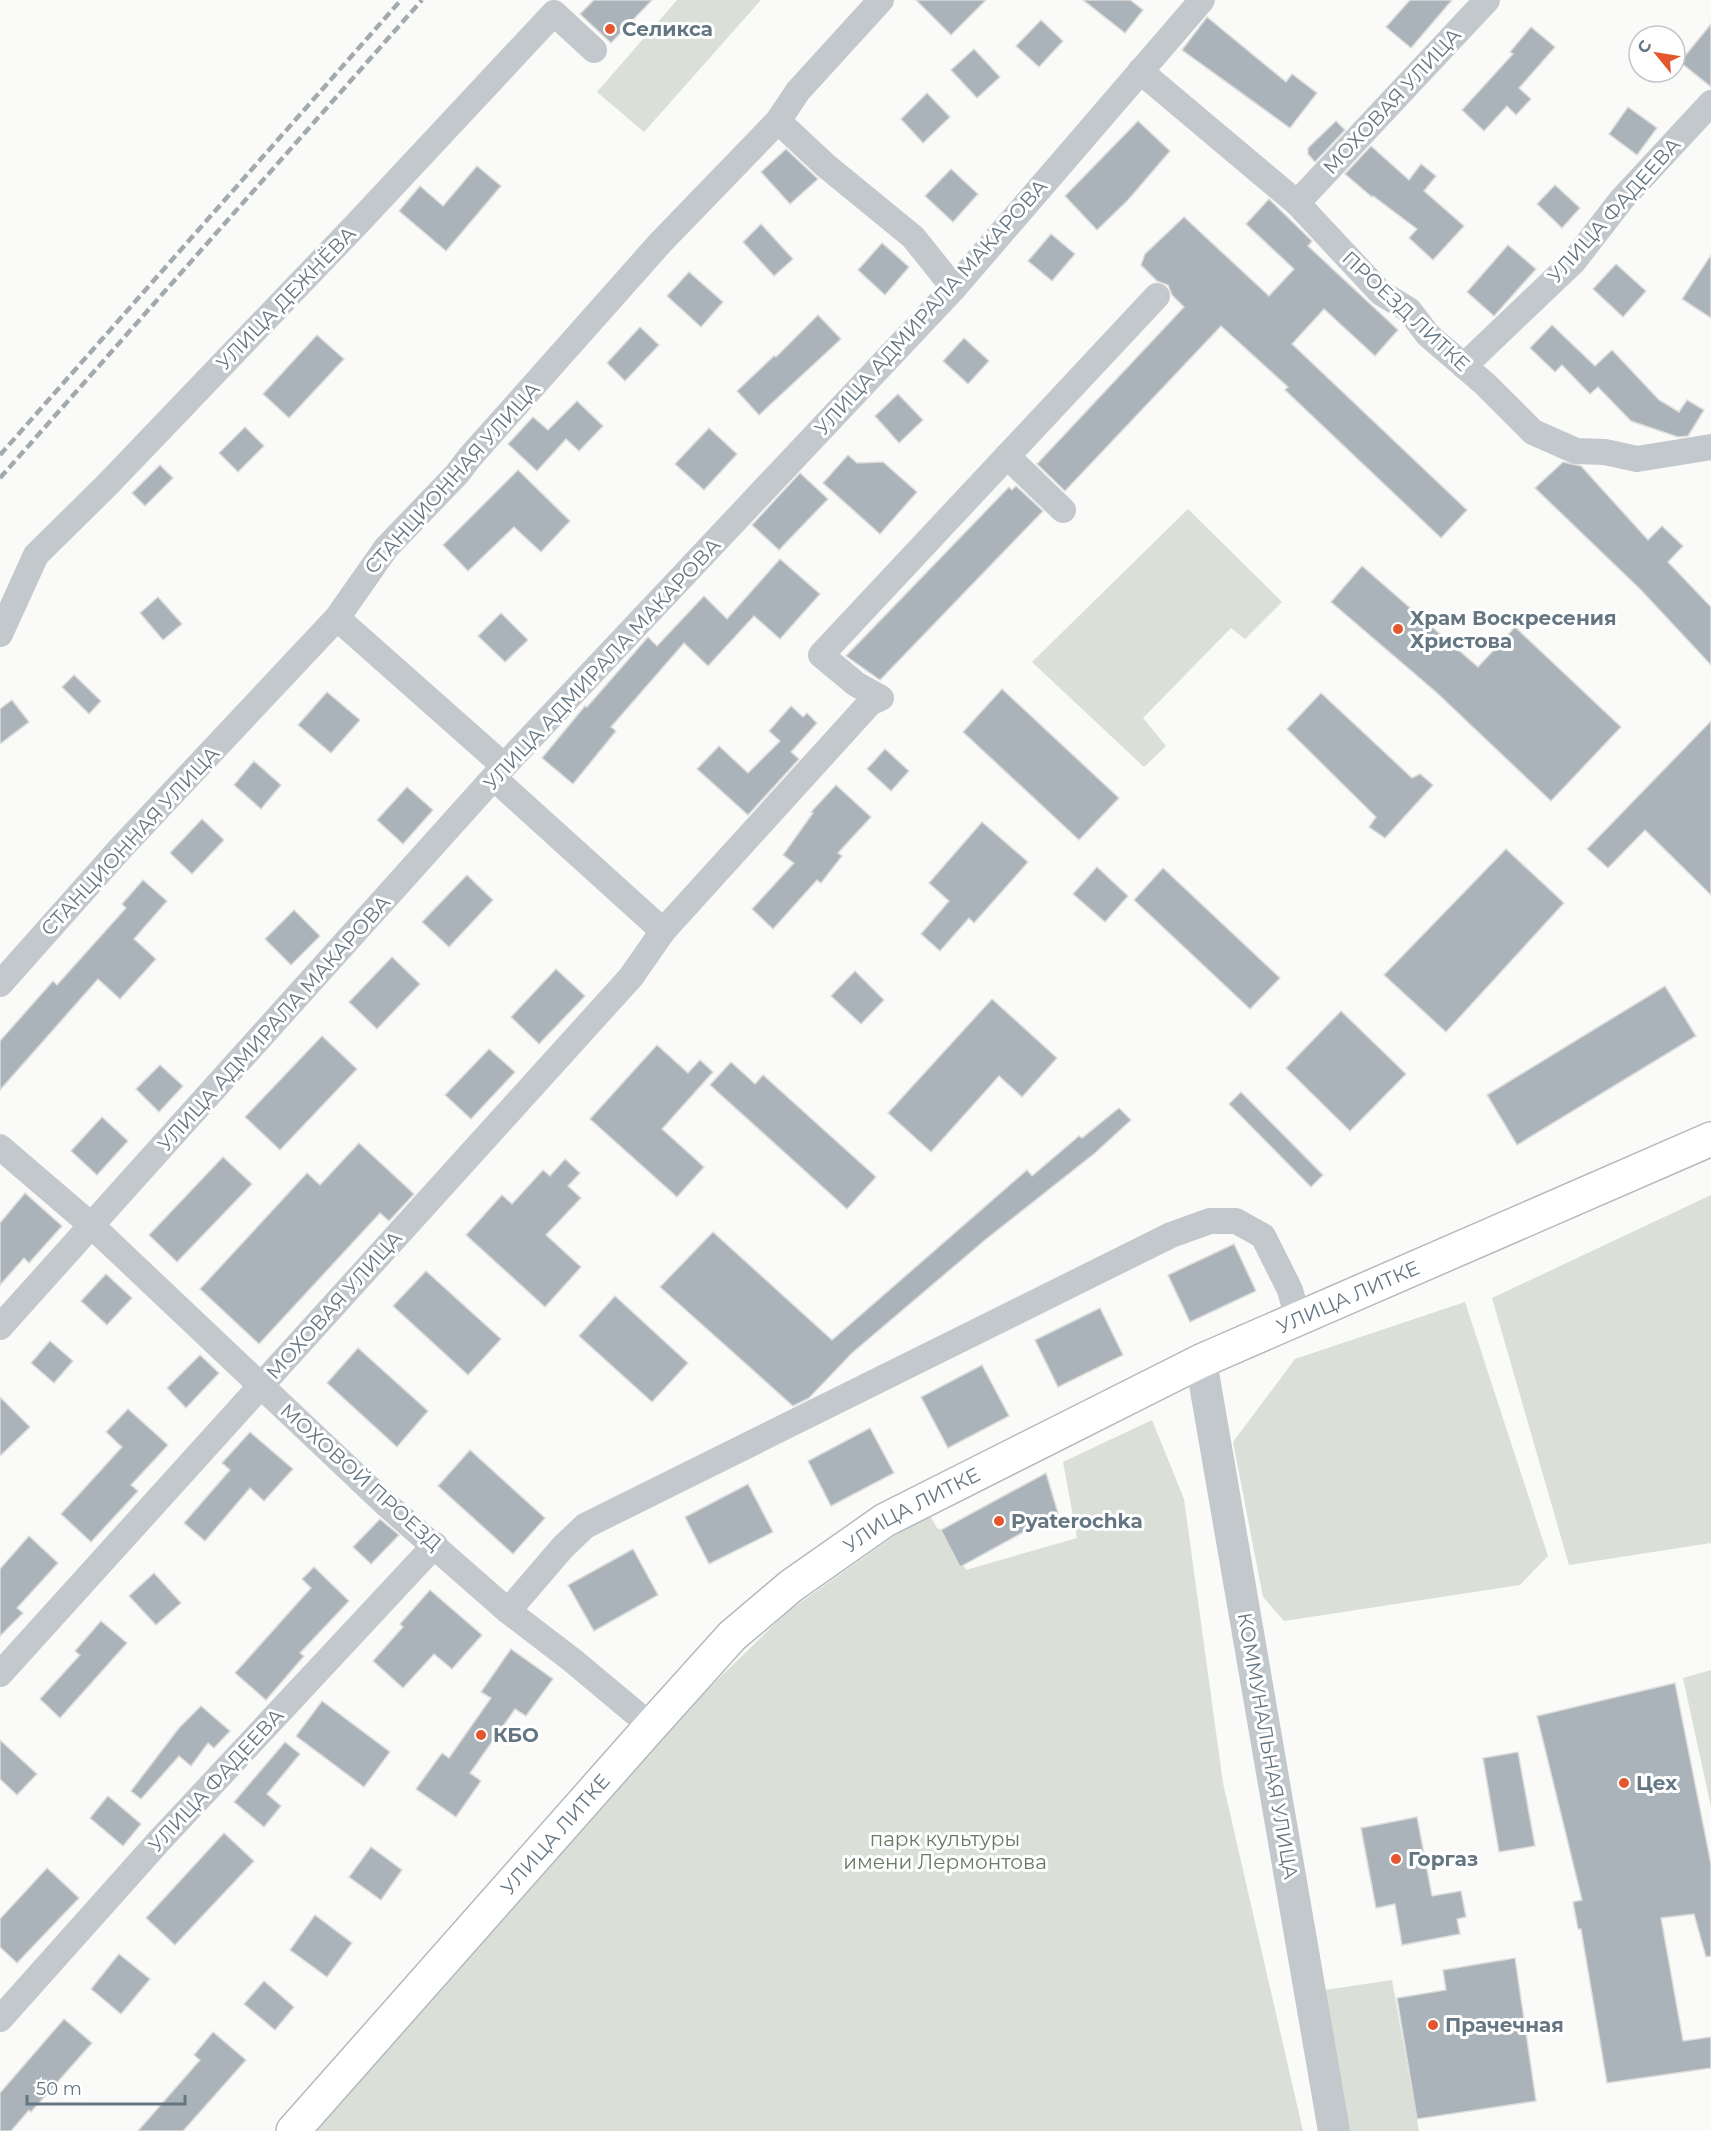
<svg xmlns="http://www.w3.org/2000/svg" width="1711" height="2131" font-family="Montserrat,sans-serif">
  <rect width="100%" height="100%" fill="#fafaf8"/>
  <g fill="#dadfd7">
    <polygon points="677,0 761,0 644,132 597,92"/>
    <polygon points="1188,509 1282,602 1245,639 1231,628 1143,718 1166,746 1144,767 1032,662"/>
    <polygon points="1711,1195 1711,1543 1569,1565 1492,1298"/>
    <polygon points="1465,1302 1548,1556 1520,1585 1284,1621 1263,1597 1233,1442 1295,1359"/>
    <polygon points="1152,1420 1184,1499 1223,1783 1303,2131 312,2131 706,1691 787,1612 928,1512 937,1528 947,1533 966,1570 1077,1538 1063,1462"/>
    <polygon points="1711,1670 1711,1807 1683,1678"/>
    <polygon points="1392,1980 1419,2131 1350,2131 1325,1990"/>
  </g>
  <g fill="#aab3b9" stroke="#dcdcda" stroke-width="1.5">
    <polygon points="594,0 652,0 611,43 580,14"/>
    <polygon points="916,0 986,0 951,35"/>
    <polygon points="1083,0 1130,0 1143,10 1125,33"/>
    <polygon points="1410,0 1452,0 1411,48 1386,27"/>
    <polygon points="1207,17 1286,82 1292,74 1317,93 1290,128 1182,50"/>
    <polygon points="1041,20 1063,41 1039,67 1016,46"/>
    <polygon points="1711,24 1711,87 1680,62"/>
    <polygon points="1531,27 1555,47 1519,88 1531,99 1516,115 1507,106 1484,131 1462,110 1513,54 1510,52"/>
    <polygon points="974,49 1000,77 977,98 951,70"/>
    <polygon points="927,93 950,117 923,143 901,119"/>
    <polygon points="1628,107 1657,128 1637,155 1609,134"/>
    <polygon points="1138,121 1170,151 1128,200 1097,230 1065,196"/>
    <polygon points="1336,121 1345,130 1315,162 1308,154 1308,148"/>
    <polygon points="1371,146 1409,180 1421,164 1436,176 1424,191 1464,226 1433,260 1409,238 1417,229 1373,196 1372,197 1345,174"/>
    <polygon points="786,149 818,179 790,204 761,172"/>
    <polygon points="477,166 501,186 446,251 399,211 420,186 443,206"/>
    <polygon points="951,169 978,194 953,222 925,196"/>
    <polygon points="1555,185 1580,208 1562,228 1537,204"/>
    <polygon points="1269,199 1312,241 1308,246 1398,330 1375,356 1324,309 1292,344 1467,510 1441,538 1285,390 1288,387 1221,326 1065,491 1037,464 1184,307 1172,295 1168,285 1157,281 1141,265 1145,254 1184,217 1269,296 1294,269 1246,224"/>
    <polygon points="761,224 793,259 774,276 743,242"/>
    <polygon points="1051,234 1075,254 1052,281 1028,261"/>
    <polygon points="882,243 909,267 885,295 858,270"/>
    <polygon points="1508,245 1536,269 1494,316 1467,292"/>
    <polygon points="1711,255 1711,318 1682,299"/>
    <polygon points="1616,264 1646,291 1623,317 1593,289"/>
    <polygon points="689,272 723,302 701,327 667,296"/>
    <polygon points="818,315 841,339 759,415 737,391 774,356 776,357"/>
    <polygon points="1552,325 1595,366 1612,350 1659,400 1679,412 1687,400 1704,410 1688,436 1678,437 1631,421 1598,387 1590,394 1562,365 1555,372 1530,348"/>
    <polygon points="640,327 659,345 625,381 607,363"/>
    <polygon points="317,335 344,359 289,418 263,394"/>
    <polygon points="964,338 989,361 968,384 943,361"/>
    <polygon points="898,394 923,420 899,443 875,416"/>
    <polygon points="577,401 603,426 579,451 566,439 537,471 508,444 533,417 548,430"/>
    <polygon points="245,427 264,446 238,472 219,453"/>
    <polygon points="709,428 737,454 704,490 675,464"/>
    <polygon points="848,455 857,463 883,462 917,492 880,534 823,483"/>
    <polygon points="1563,462 1581,466 1648,540 1662,526 1683,546 1668,562 1711,607 1711,665 1641,590 1535,488"/>
    <polygon points="160,465 173,478 145,506 132,493"/>
    <polygon points="518,470 570,521 541,552 514,527 468,571 443,545"/>
    <polygon points="800,473 828,499 779,550 752,525"/>
    <polygon points="1016,486 1043,511 880,680 846,656 1009,487 1012,490"/>
    <polygon points="780,559 820,594 780,639 754,616 708,666 684,643 611,727 616,731 573,784 542,758 585,706 587,707 648,637 657,646 704,596 727,619"/>
    <polygon points="1362,566 1478,667 1515,627 1621,727 1551,801 1436,692 1331,602"/>
    <polygon points="158,597 182,624 163,640 140,613"/>
    <polygon points="501,613 528,640 505,662 478,636"/>
    <polygon points="74,675 101,701 89,714 62,687"/>
    <polygon points="1002,689 1119,798 1079,840 963,732"/>
    <polygon points="327,692 360,720 331,753 298,725"/>
    <polygon points="1321,693 1412,778 1420,774 1433,785 1385,838 1369,827 1376,817 1287,729"/>
    <polygon points="12,700 29,722 0,744 0,709"/>
    <polygon points="791,706 803,717 807,713 817,723 791,752 799,759 748,815 697,769 719,746 748,773 780,741 769,731"/>
    <polygon points="1711,721 1711,895 1645,830 1608,868 1587,849"/>
    <polygon points="885,749 909,771 891,791 867,769"/>
    <polygon points="254,761 281,785 261,809 234,785"/>
    <polygon points="836,785 871,817 838,853 842,856 821,883 817,880 773,929 752,909 794,863 783,855 813,813 811,812"/>
    <polygon points="407,787 433,810 403,844 377,820"/>
    <polygon points="202,819 224,840 192,874 170,853"/>
    <polygon points="982,822 1028,862 974,923 969,918 940,951 921,934 949,901 929,883"/>
    <polygon points="1506,849 1564,903 1446,1032 1384,975"/>
    <polygon points="1097,867 1128,896 1105,922 1073,894"/>
    <polygon points="1163,868 1280,978 1250,1009 1134,900"/>
    <polygon points="467,875 493,900 449,947 422,922"/>
    <polygon points="143,880 167,901 134,939 156,959 120,999 98,979 0,1090 0,1041 53,981 57,985 126,908 122,904"/>
    <polygon points="294,910 320,936 291,965 265,939"/>
    <polygon points="392,957 420,984 377,1029 349,1002"/>
    <polygon points="556,969 585,996 539,1044 511,1017"/>
    <polygon points="855,971 884,1000 861,1024 831,996"/>
    <polygon points="1665,986 1696,1036 1517,1145 1487,1095"/>
    <polygon points="992,999 1057,1058 1022,1097 999,1076 931,1152 888,1113"/>
    <polygon points="1341,1011 1406,1074 1350,1131 1286,1068"/>
    <polygon points="322,1036 357,1069 280,1150 245,1117"/>
    <polygon points="657,1045 688,1073 700,1060 713,1072 662,1129 704,1167 677,1197 590,1119"/>
    <polygon points="489,1049 515,1072 471,1119 445,1095"/>
    <polygon points="731,1062 755,1084 763,1075 876,1177 847,1209 710,1085"/>
    <polygon points="160,1065 183,1086 159,1112 136,1089"/>
    <polygon points="1241,1092 1323,1175 1311,1187 1229,1104"/>
    <polygon points="1119,1108 1131,1120 1095,1153 985,1240 852,1353 809,1398 793,1406 660,1287 713,1232 832,1340 1027,1170 1032,1176 1079,1136 1082,1138"/>
    <polygon points="102,1117 128,1141 97,1175 71,1151"/>
    <polygon points="359,1143 414,1194 389,1221 380,1213 259,1344 200,1289 307,1173 320,1185"/>
    <polygon points="223,1157 252,1184 177,1262 149,1235"/>
    <polygon points="565,1159 580,1173 568,1186 581,1198 546,1235 581,1267 545,1307 466,1235 502,1195 512,1204 543,1170 550,1176"/>
    <polygon points="25,1193 62,1226 29,1263 24,1258 0,1285 0,1223"/>
    <polygon points="1234,1244 1256,1291 1190,1322 1168,1275"/>
    <polygon points="426,1271 501,1339 468,1375 393,1306"/>
    <polygon points="106,1274 132,1298 107,1325 81,1301"/>
    <polygon points="615,1296 688,1363 652,1402 579,1336"/>
    <polygon points="1100,1308 1123,1355 1058,1387 1035,1340"/>
    <polygon points="50,1341 73,1361 54,1383 31,1363"/>
    <polygon points="358,1348 428,1411 397,1447 327,1383"/>
    <polygon points="200,1355 219,1373 186,1408 167,1388"/>
    <polygon points="982,1365 1009,1416 948,1448 921,1397"/>
    <polygon points="0,1397 30,1427 0,1456"/>
    <polygon points="128,1409 168,1445 131,1485 138,1491 91,1542 61,1514 122,1447 106,1432"/>
    <polygon points="870,1428 894,1473 831,1506 808,1461"/>
    <polygon points="250,1432 293,1469 264,1501 250,1488 205,1541 184,1523 230,1470 222,1463"/>
    <polygon points="470,1450 545,1518 513,1554 438,1486"/>
    <polygon points="1046,1473 1058,1513 960,1567 941,1530"/>
    <polygon points="748,1484 773,1532 709,1564 685,1517"/>
    <polygon points="380,1519 399,1535 371,1564 353,1547"/>
    <polygon points="29,1536 58,1563 17,1608 23,1613 0,1636 0,1569"/>
    <polygon points="633,1549 658,1595 594,1631 568,1585"/>
    <polygon points="314,1567 349,1601 300,1653 304,1656 266,1700 235,1673 311,1588 302,1579"/>
    <polygon points="154,1573 181,1603 156,1625 129,1596"/>
    <polygon points="430,1590 482,1635 452,1669 434,1654 403,1688 373,1661 403,1627 400,1624"/>
    <polygon points="101,1621 127,1643 60,1718 40,1699 80,1655 75,1651"/>
    <polygon points="511,1649 553,1679 526,1716 515,1709 470,1773 481,1781 456,1817 416,1789 442,1753 449,1758 491,1698 481,1692"/>
    <polygon points="1675,1683 1711,1864 1711,1956 1706,1957 1694,1914 1661,1918 1683,2041 1711,2037 1711,2068 1607,2083 1581,1929 1578,1929 1573,1902 1582,1900 1537,1716"/>
    <polygon points="322,1701 390,1752 364,1787 296,1736"/>
    <polygon points="201,1706 230,1731 214,1748 208,1743 191,1766 179,1756 141,1799 131,1791 179,1728"/>
    <polygon points="0,1740 37,1774 17,1795 0,1779"/>
    <polygon points="285,1742 300,1754 267,1794 281,1806 264,1827 234,1802"/>
    <polygon points="1518,1752 1535,1846 1499,1852 1483,1758"/>
    <polygon points="108,1796 141,1824 123,1846 90,1818"/>
    <polygon points="1417,1817 1432,1896 1461,1891 1466,1917 1457,1919 1460,1934 1402,1945 1395,1904 1376,1908 1361,1828"/>
    <polygon points="224,1833 254,1861 175,1945 146,1918"/>
    <polygon points="371,1847 402,1870 381,1900 349,1877"/>
    <polygon points="47,1868 79,1898 17,1963 0,1947 0,1919"/>
    <polygon points="315,1915 352,1943 327,1977 290,1950"/>
    <polygon points="119,1954 150,1979 121,2014 91,1989"/>
    <polygon points="1515,1958 1536,2101 1417,2119 1397,1998 1446,1990 1443,1970"/>
    <polygon points="264,1981 294,2007 275,2030 244,2004"/>
    <polygon points="64,2019 92,2043 31,2112 29,2110 11,2131 0,2131 0,2093"/>
    <polygon points="213,2032 246,2060 183,2131 138,2131 200,2060 194,2055"/>
  </g>
  <g fill="none" stroke-linecap="round" stroke-linejoin="round">
    <g stroke="#b3babf" stroke-width="36">
      <g id="secondary">
        <path id="s1" d="M293,2131L651,1726L732,1636L791,1586L885,1520L1201,1361L1711,1139"/>
      </g>
    </g>
    <g stroke="#c3c8cc" stroke-width="26">
      <polyline points="1140,71 1297,203 1381,293 1409,310 1428,335 1485,384 1533,432 1576,451 1605,452 1637,459 1711,447"/>
      <polyline points="778,121 825,165 913,237 954,288"/>
      <polyline points="1297,203 1487,0"/>
      <polyline points="1464,366 1574,261 1622,199 1711,103"/>
      <polyline points="1007,456 1063,510"/>
      <polyline points="337,618 504,766"/>
      <polyline points="0,634 36,555 107,485 355,226 554,13 594,50"/>
      <polyline points="495,779 663,931"/>
      <polyline points="0,984 120,849 337,618 386,548 457,474 470,457 661,242 778,121 798,91 881,0"/>
      <polyline points="0,1147 91,1225 387,1505 508,1611 572,1660 651,1726"/>
      <polyline points="0,1327 504,766 954,288 1202,0"/>
      <polyline points="508,1611 563,1547 585,1526 1171,1235 1210,1221 1236,1221 1263,1236 1290,1290 1298,1319"/>
      <polyline points="0,1674 631,977 663,931 870,703 881,698 856,684 821,655 1157,296"/>
      <polyline points="0,2019 159,1841 435,1545"/>
    </g>
    <polyline stroke="#c3c8cc" stroke-width="32" points="1201,1361 1334,2131"/>
    <use href="#secondary" stroke="#fff" stroke-width="33"/>
    <g stroke="#a2aab0" stroke-width="4.5" stroke-dasharray="9 4.5" stroke-linecap="butt">
      <polyline points="0,455 401,0"/>
      <polyline points="0,478 422,0"/>
    </g>
  </g>
  <g fill="#e4572e" stroke="#fff" stroke-width="2">
    <circle cx="610" cy="29" r="6"/>
    <circle cx="1398" cy="629" r="6"/>
    <circle cx="999" cy="1521" r="6"/>
    <circle cx="481" cy="1735" r="6"/>
    <circle cx="1624" cy="1783" r="6"/>
    <circle cx="1396" cy="1859" r="6"/>
    <circle cx="1433" cy="2025" r="6"/>
  </g>
  <g text-anchor="middle" stroke-width="6" stroke-linejoin="round" paint-order="stroke">
    <g font-size="20" font-weight="bold" fill="#657683" stroke="#fff" text-anchor="start">
      <text x="622" y="36">Селикса</text>
      <text x="1410" y="625">Храм Воскресения<tspan x="1410" dy="23">Христова</tspan></text>
      <text x="1011" y="1528">Pyaterochka</text>
      <text x="493" y="1742">КБО</text>
      <text x="1636" y="1790">Цех</text>
      <text x="1408" y="1866">Горгаз</text>
      <text x="1445" y="2032">Прачечная</text>
    </g>
    <g font-size="20" fill="#657683" stroke="#fff">
      <text transform="translate(1392 101) rotate(-47)" y="7">МОХОВАЯ УЛИЦА</text>
      <text transform="translate(1614 210) rotate(-48)" y="7">УЛИЦА ФАДЕЕВА</text>
      <text transform="translate(286 298) rotate(-46)" y="7">УЛИЦА ДЕЖНЁВА</text>
      <text transform="translate(931 307) rotate(-48)" y="7">УЛИЦА АДМИРАЛА МАКАРОВА</text>
      <text transform="translate(1406 311) rotate(43)" y="7">ПРОЕЗД ЛИТКЕ</text>
      <text transform="translate(452 478) rotate(-48)" y="7">СТАНЦИОННАЯ УЛИЦА</text>
      <text transform="translate(602 664) rotate(-47)" y="7">УЛИЦА АДМИРАЛА МАКАРОВА</text>
      <text transform="translate(130 841) rotate(-47)" y="7">СТАНЦИОННАЯ УЛИЦА</text>
      <text transform="translate(274 1023) rotate(-48)" y="7">УЛИЦА АДМИРАЛА МАКАРОВА</text>
      <text dy="7" stroke="none"><textPath href="#s1" startOffset="1368">УЛИЦА ЛИТКЕ</textPath></text>
      <text transform="translate(334 1305) rotate(-48)" y="7">МОХОВАЯ УЛИЦА</text>
      <text transform="translate(361 1477) rotate(42)" y="7">МОХОВОЙ ПРОЕЗД</text>
      <text dy="7" stroke="none"><textPath href="#s1" startOffset="882">УЛИЦА ЛИТКЕ</textPath></text>
      <text transform="translate(1268 1746) rotate(80)" y="7">КОММУНАЛЬНАЯ УЛИЦА</text>
      <text transform="translate(216 1780) rotate(-47)" y="7">УЛИЦА ФАДЕЕВА</text>
      <text dy="7" stroke="none"><textPath href="#s1" startOffset="396">УЛИЦА ЛИТКЕ</textPath></text>
    </g>
    <g font-size="20" fill="#687a64" stroke="#fff">
      <text x="945" y="1846">парк культуры<tspan x="945" dy="23">имени Лермонтова</tspan></text>
    </g>
  </g>
  <g transform="translate(1657 54) rotate(300)"><circle r="28" fill="#ffffff" stroke="#c1c8cd" stroke-width="1.5"/>
  <path d="M0-4.5L10 22L0 15L-10 22Z" fill="#e4572e"/>
  <text y="-9" font-size="16" font-weight="bold" text-anchor="middle" fill="#657683">С</text>
  </g>
  <path d="M27 2095v9h158v-9" fill="none" stroke="#657683" stroke-width="3"/>
  <text x="36" y="2095" font-size="18" fill="#657683" stroke="#ffffff" stroke-width="4.5" paint-order="stroke">50 m</text>
</svg>
